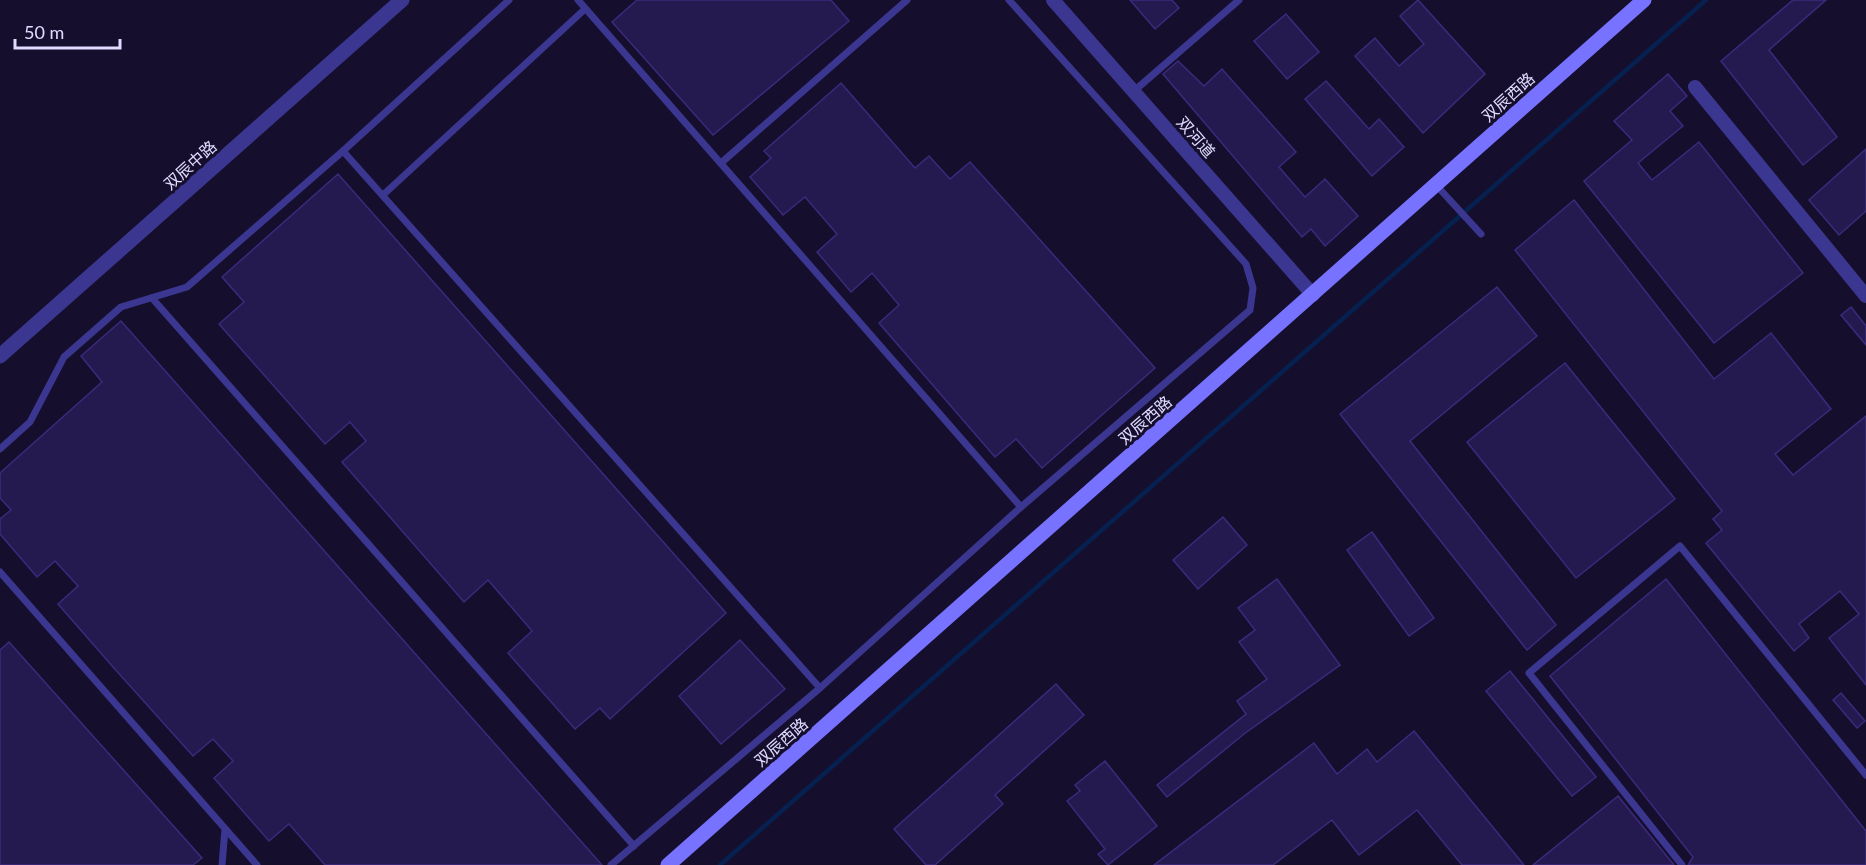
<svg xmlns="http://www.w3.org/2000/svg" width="1866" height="865" font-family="Lato,'Noto Sans SC',sans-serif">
  <rect width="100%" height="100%" fill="#150f2d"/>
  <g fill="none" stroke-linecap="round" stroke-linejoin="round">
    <polyline stroke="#06204f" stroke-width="4.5" points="720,865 1706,0"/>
  </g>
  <g fill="#251a50" stroke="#3b2a7d" stroke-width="1.5">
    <polygon points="637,0 831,0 849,21 713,135 612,22"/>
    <polygon points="1130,0 1172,0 1179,8 1155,29"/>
    <polygon points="1418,0 1485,74 1423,133 1355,56 1375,38 1399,66 1424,44 1400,16"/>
    <polygon points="1793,0 1826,0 1769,50 1837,137 1803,165 1721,61"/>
    <polygon points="1286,14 1319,52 1287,79 1254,41"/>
    <polygon points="1178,61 1204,86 1222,69 1296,152 1279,167 1305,197 1325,179 1358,216 1325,246 1311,229 1302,237 1163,74"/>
    <polygon points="1668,74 1687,96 1670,111 1683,126 1638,163 1652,180 1699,142 1803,273 1714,343 1584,181 1632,140 1614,121"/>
    <polygon points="1326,81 1369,129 1379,119 1404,147 1372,176 1305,99"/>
    <polygon points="841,83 915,168 929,156 950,179 970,162 1155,368 1042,468 1016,439 995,457 879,323 899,305 872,273 851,292 817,252 837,234 805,197 783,215 750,177 771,158 764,151"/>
    <polygon points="1866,149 1866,211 1839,235 1809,200"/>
    <polygon points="338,174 726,613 610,719 600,708 575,729 508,653 532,631 488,580 464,602 342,462 366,441 350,422 325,444 219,324 244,302 222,277"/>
    <polygon points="1574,200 1714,379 1771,333 1831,409 1775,454 1793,475 1866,416 1866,685 1829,638 1859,614 1840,591 1799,624 1809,638 1794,651 1706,543 1722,530 1713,519 1722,511 1515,250"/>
    <polygon points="1497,287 1537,336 1410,441 1556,625 1527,650 1340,414"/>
    <polygon points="1851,307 1866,326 1866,345 1841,315"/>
    <polygon points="121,321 602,865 325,865 289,824 269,841 214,778 233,761 213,739 193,756 113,667 58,604 78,586 55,561 37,577 0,534 0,519 11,510 0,498 0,473 102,382 81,356"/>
    <polygon points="1565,363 1675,499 1576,578 1467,442"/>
    <polygon points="1223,517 1247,545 1198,589 1173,560"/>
    <polygon points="1372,532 1434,618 1409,636 1347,550"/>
    <polygon points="1277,579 1340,665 1244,734 1167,797 1157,785 1246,714 1237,701 1267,679 1239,642 1255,630 1238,608"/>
    <polygon points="1666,579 1866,831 1866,865 1688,865 1693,857 1550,676"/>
    <polygon points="740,640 785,689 721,744 679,696"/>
    <polygon points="9,642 202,858 193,865 0,865 0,650"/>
    <polygon points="1510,671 1596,777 1572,796 1486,691"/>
    <polygon points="1056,684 1084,715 995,795 1003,804 935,865 926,865 894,829"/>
    <polygon points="1841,693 1865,721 1857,728 1833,700"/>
    <polygon points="1414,731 1524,865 1462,865 1417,810 1359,855 1332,820 1273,865 1154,865 1314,743 1337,774 1367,749 1377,762"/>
    <polygon points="1105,761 1157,826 1108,865 1098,854 1105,849 1067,801 1080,791 1075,785"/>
    <polygon points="1618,796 1674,865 1533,865"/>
  </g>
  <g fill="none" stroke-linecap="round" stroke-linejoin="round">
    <g stroke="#3b3690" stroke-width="7">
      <polyline points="578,0 1021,507 1250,310 1253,288 1246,264 1009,0"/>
      <polyline points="1134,91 1239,0"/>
      <polyline points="343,151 820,688"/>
      <polyline points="721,163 907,0"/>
      <polyline points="1436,185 1481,234"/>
      <polyline points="383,195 585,9"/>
      <polyline points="152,298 634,846"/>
      <polyline points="0,449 30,422 64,357 121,307 187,287 343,151 509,0"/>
      <polyline points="0,572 257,865"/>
      <polyline points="222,865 225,829"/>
      <polyline points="611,865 820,688 1021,507"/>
      <polyline points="1682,865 1529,673 1680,546 1866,775"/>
    </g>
    <g stroke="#3b3690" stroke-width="14">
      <polyline points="1053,0 1313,295"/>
      <polyline points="1695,87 1866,296"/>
    </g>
    <polyline stroke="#3b3690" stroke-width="15" points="0,356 402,0"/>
    <polyline stroke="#7772ff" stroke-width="15" points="668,865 1644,0"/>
  </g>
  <g text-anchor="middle" stroke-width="6" stroke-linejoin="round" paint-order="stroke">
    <g font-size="16" fill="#e0dbff" stroke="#150f2d">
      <text transform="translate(1508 97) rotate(-42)" y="6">双辰西路</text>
      <text transform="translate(1196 137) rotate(49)" y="6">双河道</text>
      <text transform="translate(190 165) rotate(-42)" y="6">双辰中路</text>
      <text transform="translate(1145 420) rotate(-41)" y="6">双辰西路</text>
      <text transform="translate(781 742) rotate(-41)" y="6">双辰西路</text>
    </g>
  </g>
  <path d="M15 39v9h105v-9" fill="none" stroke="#e0dbff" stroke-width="3"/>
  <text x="24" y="39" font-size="18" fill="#e0dbff" stroke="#150f2d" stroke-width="4.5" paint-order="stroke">50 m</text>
</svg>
